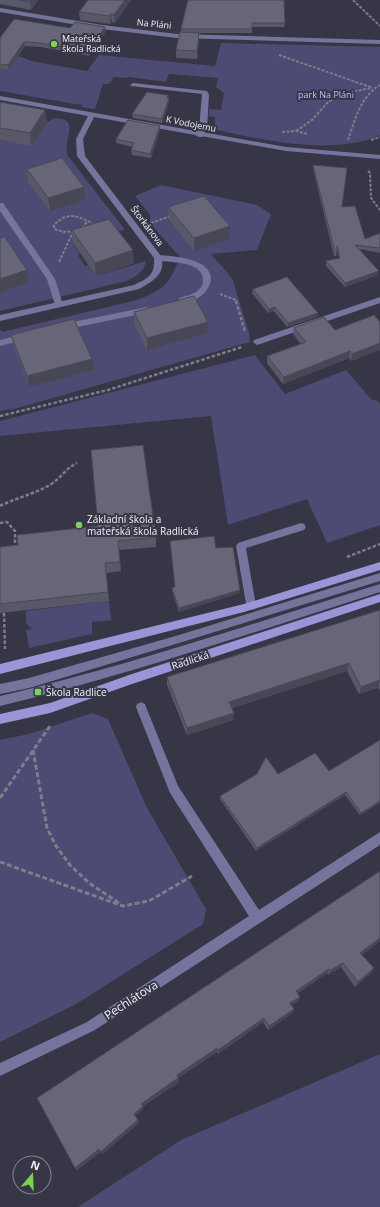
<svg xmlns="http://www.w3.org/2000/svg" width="380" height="1207" font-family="'Open Sans',sans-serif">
  <rect width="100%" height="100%" fill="#363646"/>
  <g fill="#4d4a73">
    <path d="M221,43L380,47V135C333,157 257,139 208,128V126H215V117L209,116V109L221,110L224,93L216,87L218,78L169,74L166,82L129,77L127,78L114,77L109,84H103L95,109L82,107L83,105L75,104L0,91V68L9,69L0,53L22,57L31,61L87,71L99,55L215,66Z"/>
    <path d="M54,118C83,118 61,140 68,156L125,230L110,232L73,244L80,254L78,255L85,266L88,265L96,276L146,261C144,272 137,276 127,281L0,311V138V140L16,143Z"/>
    <path d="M161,185L257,205L271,214L257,250L211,254L232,278L249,333L250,342L14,409L0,411V329L2,332L137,300C164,289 169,285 180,257L150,223V215L135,196Z"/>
    <polygon points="255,355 285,394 346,370 372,400 376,400 380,404 380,525 327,543 307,499 228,525 211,416 0,436 0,421"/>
    <polygon points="109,601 111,619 113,620 92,622 92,634 29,648 26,630 32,629 26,623 26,611"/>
    <polygon points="92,713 108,719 147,808 206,909 203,924 76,1004 0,1042 0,740 29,734"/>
    <polygon points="380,1054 380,1207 78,1207 181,1140"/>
  </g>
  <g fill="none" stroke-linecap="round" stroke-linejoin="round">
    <g stroke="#7d7d8b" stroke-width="2" stroke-dasharray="3 1.5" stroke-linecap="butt">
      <polyline points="353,0 380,26"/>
      <polyline points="279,55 373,88"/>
      <polyline points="296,131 312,120 329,101 350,92 372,88"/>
      <polyline points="282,132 296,131 308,134"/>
      <path d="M348,140C355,120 360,97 380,85"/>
      <polyline points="371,140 380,137"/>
      <polyline points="368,171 370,173 371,198 380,210"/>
      <polyline points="151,223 171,216"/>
      <polyline points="82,228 87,222"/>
      <path d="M75,231L64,232L54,229V225C70,209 80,218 96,225"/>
      <polyline points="59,262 73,232"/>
      <polyline points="220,294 236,300 237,302"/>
    </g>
    <g stroke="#7d7d8b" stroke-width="2.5" stroke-dasharray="3.5 2" stroke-linecap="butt">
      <polyline points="236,301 245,332"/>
      <polyline points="0,416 108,390 242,347"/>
      <path d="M0,506C16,498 34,494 50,485C60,479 66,468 77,463"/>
      <polyline points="0,523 7,522 15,531 15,548"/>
      <polyline points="347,557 380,544"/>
      <polyline points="4,613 5,649"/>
    </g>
    <g stroke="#7d7d8b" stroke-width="3" stroke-dasharray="5 2.5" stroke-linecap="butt">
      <polyline points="33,750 47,828 56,846 70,865 89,883 119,903"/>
      <polyline points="0,798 50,726"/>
      <polyline points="0,862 123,906 149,901 192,876"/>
    </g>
    <g fill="#76749d" fill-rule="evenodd">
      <polygon points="133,83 207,91 209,95 207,129 202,137 199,137 195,135 199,129 202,94 131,86 130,85"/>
      <polygon points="0,203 3,203 55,279 63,305 62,307 56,307 55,305 47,279 0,211"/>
      <path d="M158,255C172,256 188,257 201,264C226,279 198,307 179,302V298C189,295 202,293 203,281C204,260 168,263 155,260L154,258Z"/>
      <polygon points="147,307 151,310 150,312 63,330 59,327 63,324"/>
      <polygon points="24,334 27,335 28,337 27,339 0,346 0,340"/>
      <polygon points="301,523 304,524 306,527 304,530 246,548 256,606 255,609 251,610 247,609 236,546 238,543"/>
      <polygon points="380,573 380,581 179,643 29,688 0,694 0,684 29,678 179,635"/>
      <path d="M380,584V592C254,632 128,675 0,706V696C128,666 254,623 380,584Z"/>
    </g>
    <g fill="#76749d" fill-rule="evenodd">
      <polygon points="0,8 102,25 177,34 380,40 380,44 177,38 102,29 0,12"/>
      <path d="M0,96L286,147L380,155V159L286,151L94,117L83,139L85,156L161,256C167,273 152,282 139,289L0,321V315L134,285C148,278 155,276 154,258L77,156L76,139L88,116L0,100Z"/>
      <polygon points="380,297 380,303 260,344 257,345 253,342 254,340"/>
      <polygon points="141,702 145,704 146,707 178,786 259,910 380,832 380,845 95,1030 0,1076 0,1063 87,1022 249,916 170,793 136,707 137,704"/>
    </g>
    <g fill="#9995d6" fill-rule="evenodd">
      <polygon points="380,562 380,570 244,612 0,674 0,664 244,604"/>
      <polygon points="380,594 380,602 132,684 50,713 0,724 0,714 50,703 132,674"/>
    </g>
  </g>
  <g fill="#595868">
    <polygon points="0,0 38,0 31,10 0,4"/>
    <polygon points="131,0 115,23 112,22 110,24 80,20 79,12"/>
    <polygon points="188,0 285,23 284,27 252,27 252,33 199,33 199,40 197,59 176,58 176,50 181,32 181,29"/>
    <polygon points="70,28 106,31 89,56 41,47 25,46 9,70 0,68 0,38"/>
    <polygon points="168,95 168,98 169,98 169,102 162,123 133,118 132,114"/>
    <polygon points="0,102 45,110 47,123 31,146 0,140"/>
    <polygon points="160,130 151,158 132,155 131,150 133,147 116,143 116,139"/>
    <polygon points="313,165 365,239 380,233 380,253 360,249 378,275 345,287 326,266 326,261 339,258 337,251 336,256 334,256 313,169"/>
    <polygon points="27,169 84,187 85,200 50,211 28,182"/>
    <polygon points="168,207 230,226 229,239 194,251 169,220"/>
    <polygon points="72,230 134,263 96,276 73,243"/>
    <polygon points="253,289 317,317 287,327 274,311 268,313 252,293"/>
    <polygon points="134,312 208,322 208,333 147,350 134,324"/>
    <polygon points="380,322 380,350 351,361 349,358 283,384 267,363 267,356 301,344 293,334 294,328 335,330"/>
    <polygon points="11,335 94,370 29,387 14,346"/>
    <polygon points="156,537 156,547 119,550 121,571 106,573 109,601 0,613 0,547"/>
    <polygon points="170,541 216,548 240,590 239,593 179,612 172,591 172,588 175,587"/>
    <polygon points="380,610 380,689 379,690 378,688 359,694 347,671 232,708 234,713 234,720 187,735 167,685 167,677"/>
    <polygon points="380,740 380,803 360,815 345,795 256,851 220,799 220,796 278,774 329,771"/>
    <polygon points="380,871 380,941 362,955 374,968 371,973 355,987 341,967 328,975 327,973 298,993 298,1001 292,1005 294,1009 292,1013 268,1030 263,1022 218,1054 217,1052 178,1078 179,1082 143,1106 143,1109 135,1116 139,1123 102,1154 100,1152 77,1170 75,1168"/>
  </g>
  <g fill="#484755">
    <polygon points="31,0 38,0 31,10 30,2"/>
    <polygon points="125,0 131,0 115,23 114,15"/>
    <polygon points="111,14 112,22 110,24 110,16"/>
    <polygon points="105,27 106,31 89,56 88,52"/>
    <polygon points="199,33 199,40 197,59 197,51"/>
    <polygon points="24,42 25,46 9,70 8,65"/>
    <polygon points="169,98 169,102 162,123 162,119"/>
    <polygon points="45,110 47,123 31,146 30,133"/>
    <polygon points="160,126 160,130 151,158 150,154"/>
    <polygon points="84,187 85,200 50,211 48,198"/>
    <polygon points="230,226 229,239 194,251 194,238"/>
    <polygon points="133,250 134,263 96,276 95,263"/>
    <polygon points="27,270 29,282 0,292 0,279"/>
    <polygon points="379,271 378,275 345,287 345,283"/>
    <polygon points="275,307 274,311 268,313 269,309"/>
    <polygon points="318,313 317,317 287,327 288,323"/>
    <polygon points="208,322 208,333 147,350 147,338"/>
    <polygon points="380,343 380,350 351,361 352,354"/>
    <polygon points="350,351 349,358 283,384 284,377"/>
    <polygon points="92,359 94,370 29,387 27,376"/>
    <polygon points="240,590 239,593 179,612 179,608"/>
    <polygon points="349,663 347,671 229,709 229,702"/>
    <polygon points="380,680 378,688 359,694 361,687"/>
    <polygon points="234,713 234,720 187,735 187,728"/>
    <polygon points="346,792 345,795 256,851 257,848"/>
    <polygon points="380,801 380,803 360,815 361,813"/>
    <polygon points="380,938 380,941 358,958 360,953"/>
    <polygon points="343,963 341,967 328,975 331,970"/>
    <polygon points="374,968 371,973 355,987 358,982"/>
    <polygon points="329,969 327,973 294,995 296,991"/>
    <polygon points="300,997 298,1001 289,1007 290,1003"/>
    <polygon points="294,1009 292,1013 268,1030 269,1026"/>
    <polygon points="264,1018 263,1022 218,1054 218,1050"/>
    <polygon points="217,1048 217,1052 177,1079 177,1075"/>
    <polygon points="178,1078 179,1082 142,1106 141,1104"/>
    <polygon points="143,1106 143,1109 134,1116 134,1114"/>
    <polygon points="138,1120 139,1123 102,1154 100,1152"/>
    <polygon points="99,1149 100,1151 77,1170 75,1168"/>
  </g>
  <g fill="#676679" stroke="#484755">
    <polygon points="20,0 31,0 30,2"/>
    <polygon points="88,0 125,0 114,15 111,14 110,16 79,12"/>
    <polygon points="188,0 284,0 285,23 252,23 252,29 181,29"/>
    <polygon points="14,19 70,28 75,22 105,27 88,52 40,43 24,42 8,65 0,64 0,38"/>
    <polygon points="180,32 199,33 197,51 176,50"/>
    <polygon points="147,92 168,95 167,98 169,98 162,119 132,114"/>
    <polygon points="0,102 45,110 30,133 0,128"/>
    <polygon points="128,120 160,126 150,154 131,150 134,143 116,139"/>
    <polygon points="62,158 84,187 48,198 27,169"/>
    <polygon points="313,165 347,168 342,207 355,206 365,239 380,233 380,248 355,245 379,271 345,283 326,261 340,258 337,246 337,252 335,252"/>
    <polygon points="204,196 230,226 194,238 168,207"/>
    <polygon points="109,219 133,250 95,263 72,230"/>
    <polygon points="5,237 27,270 0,279 0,238"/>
    <polygon points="287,277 318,313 288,323 275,307 269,309 253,289"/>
    <polygon points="194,296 208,322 147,338 134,312"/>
    <polygon points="374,315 380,322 380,343 352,354 350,351 284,377 267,356 306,342 294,328 324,317 335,330"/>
    <polygon points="74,319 92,359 27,376 11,335"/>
    <polygon points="143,445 156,537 118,541 120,562 105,563 108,592 0,604 0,547 18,545 17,535 98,526 91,450"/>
    <polygon points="214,536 216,548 233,547 240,590 179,608 172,588 175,587 170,541"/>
    <polygon points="380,610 380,680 361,687 349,663 229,702 234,713 187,728 167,677"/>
    <polygon points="380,740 380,801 361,813 346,792 257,848 220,796 257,774 266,757 278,774 315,753 329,771"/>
    <polygon points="380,871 380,938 360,953 374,968 358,982 343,963 331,970 329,969 296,991 300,997 290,1003 294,1009 269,1026 264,1018 218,1050 217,1048 177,1075 178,1078 141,1104 143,1106 134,1114 138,1120 100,1152 99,1149 75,1168 37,1098"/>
  </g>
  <g fill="#7ed153" stroke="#363646" stroke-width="1.5">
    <circle cx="54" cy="44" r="4"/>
    <circle cx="79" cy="525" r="4"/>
    <rect x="34" y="688" width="8" height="8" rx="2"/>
  </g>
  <g text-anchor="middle" stroke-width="4" stroke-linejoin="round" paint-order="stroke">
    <g font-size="9" fill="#f3f3fe" stroke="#363646">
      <text transform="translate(154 24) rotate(6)" y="3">Na Pláni</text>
      <text transform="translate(191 124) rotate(11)" y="3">K Vodojemu</text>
      <text transform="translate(147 226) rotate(53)" y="3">Štorkánova</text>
    </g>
    <g font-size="9" fill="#f3f3fe" stroke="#363646" text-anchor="start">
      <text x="62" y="42">Mateřská<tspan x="62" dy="10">škola Radlická</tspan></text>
    </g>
    <g font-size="9" fill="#c1befc" stroke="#363646">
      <text x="326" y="98">park Na Pláni</text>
    </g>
    <g font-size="10" fill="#f3f3fe" stroke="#363646" text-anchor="start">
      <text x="87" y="523">Základní škola a<tspan x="87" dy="12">mateřská škola Radlická</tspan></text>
      <text x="46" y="696">Škola Radlice</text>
    </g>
    <g font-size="10" fill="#f3f3fe" stroke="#363646">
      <text transform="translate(190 660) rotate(-18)" y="4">Radlická</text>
    </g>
    <g font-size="12" fill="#f3f3fe" stroke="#363646">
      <text transform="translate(131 1000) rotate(-33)" y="4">Pechlátova</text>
    </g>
  </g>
  <g transform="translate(32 1175) rotate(19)"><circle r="19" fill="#363646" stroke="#828290"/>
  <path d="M0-3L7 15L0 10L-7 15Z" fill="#7ed153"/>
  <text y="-6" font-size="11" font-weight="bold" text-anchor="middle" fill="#f3f3fe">N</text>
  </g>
</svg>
